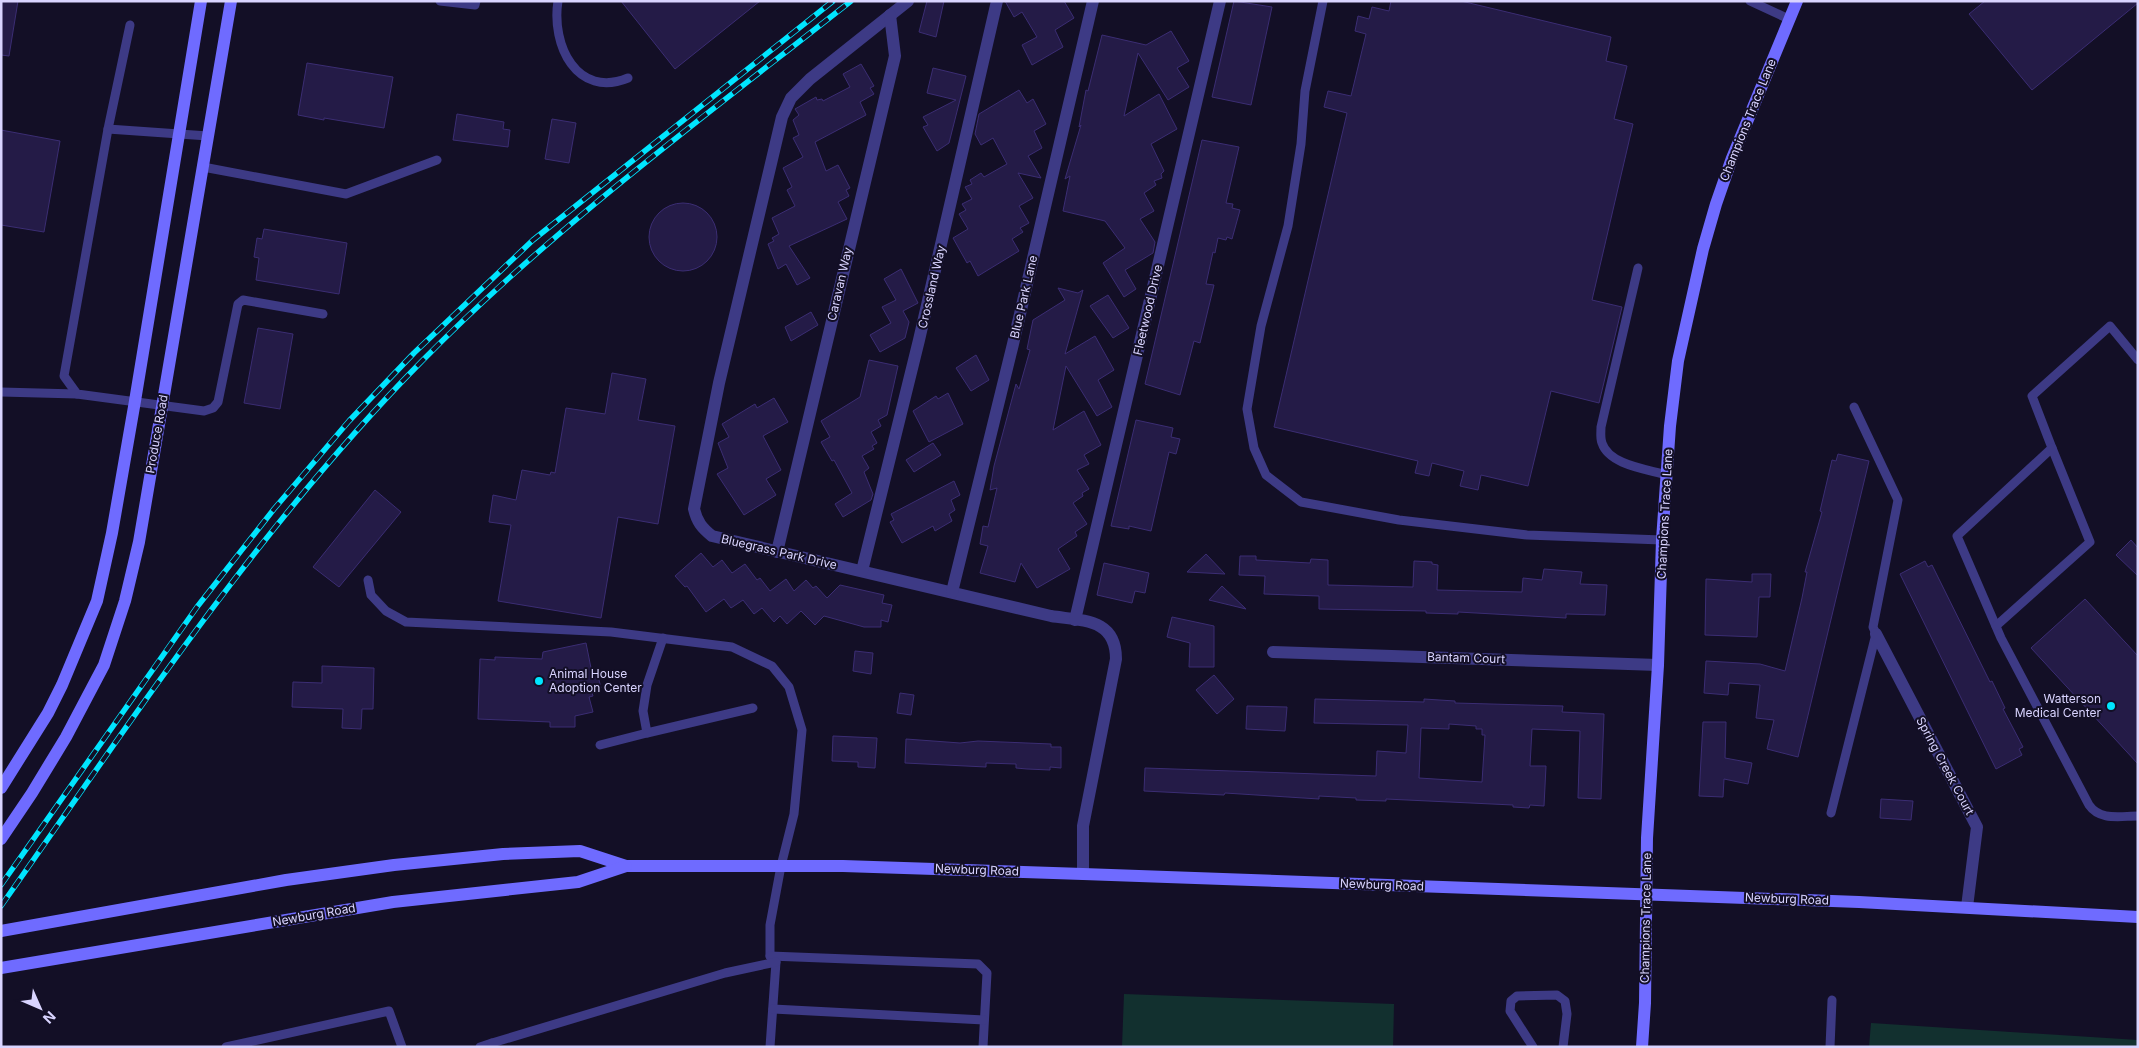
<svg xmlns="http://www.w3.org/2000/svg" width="2139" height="1048" font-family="Inter,sans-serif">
  <rect width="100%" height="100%" fill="#130f26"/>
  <g fill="#12302f">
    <polygon points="1124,994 1394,1004 1393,1047 1122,1047"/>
    <polygon points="1871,1023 2138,1040 2138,1047 1869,1047"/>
  </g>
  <g fill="#241b47" stroke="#3b2d73" fill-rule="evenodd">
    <polygon points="1,1 18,1 9,56 1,55"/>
    <polygon points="621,1 760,1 675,69"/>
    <polygon points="927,1 944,1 936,37 919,32"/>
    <polygon points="1005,1 1064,1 1074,18 1055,30 1063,47 1032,65 1022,45 1037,37 1022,12 1014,17"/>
    <polygon points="1234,1 1272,7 1251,105 1212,97"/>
    <polygon points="1391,1 1461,1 1611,37 1606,61 1627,66 1614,119 1633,124 1592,300 1622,307 1599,403 1551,391 1528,486 1481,475 1478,490 1460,486 1464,471 1432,463 1429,476 1415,473 1418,461 1274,427 1347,113 1324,107 1328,91 1351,96 1366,34 1355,31 1358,16 1369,19 1372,7 1389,11"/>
    <polygon points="1985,1 2138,1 2138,3 2032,90 1969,14"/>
    <polygon points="1171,31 1189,61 1177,68 1189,87 1168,100 1138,53 1124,116 1159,94 1177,129 1151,144 1164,171 1161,174 1162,178 1154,181 1156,185 1144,193 1154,211 1140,219 1155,242 1153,253 1125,270 1136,289 1124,297 1103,263 1125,248 1105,221 1063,211 1070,176 1065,179 1081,125 1079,127 1086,90 1088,91 1102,35 1146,45"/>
    <polygon points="307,63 393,77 384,128 324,118 324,120 298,115"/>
    <polygon points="861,64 874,86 870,88 874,94 860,102 866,115 815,142 826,171 838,165 850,188 846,190 849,196 838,202 847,219 789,246 810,278 797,285 786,264 778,269 768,244 774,241 772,238 779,234 772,218 795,206 787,190 792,187 783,168 803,157 793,138 799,135 793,120 799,115 795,109 816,97 817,100 822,99 823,101 850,87 843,74"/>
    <polygon points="933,68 966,76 949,143 937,151 923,127 928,125 923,117 956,100 927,93"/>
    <polygon points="1019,90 1027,103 1033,99 1046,124 1034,131 1042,148 1028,156 1041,178 1018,173 1033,198 1019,206 1029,223 1020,228 1023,232 1012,239 1019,251 978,276 970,261 967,263 953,238 968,229 959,214 966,210 962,204 972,199 965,187 972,184 970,180 981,173 984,177 1007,164 993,138 981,145 975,134 979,114"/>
    <polygon points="457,114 504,122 503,129 510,130 508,147 453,140"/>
    <polygon points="552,119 576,123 569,163 545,159"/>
    <polygon points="1,130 60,141 44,232 1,225"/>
    <polygon points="1202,140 1239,147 1226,203 1233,204 1232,208 1240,210 1232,239 1227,237 1226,240 1218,238 1215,253 1213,252 1206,284 1214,285 1200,343 1194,341 1180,395 1145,384"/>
    <circle cx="683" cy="237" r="34"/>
    <polygon points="264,229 347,243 339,294 256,280 259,258 254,257 257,238 262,239"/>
    <polygon points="901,269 918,303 903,311 909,322 905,338 880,352 870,335 891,323 882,307 896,300 884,279"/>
    <polygon points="1058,288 1078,293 1083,290 1065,354 1095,336 1114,370 1098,380 1112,407 1097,416 1066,366 1053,430 1084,411 1101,445 1084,455 1089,464 1077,470 1089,489 1082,493 1083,496 1073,503 1087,524 1075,532 1077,536 1058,549 1070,569 1037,588 1021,563 1015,582 980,573 988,546 980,544 983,526 988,527 997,488 990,490 994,466 1016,384 1019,389 1030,350 1027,349 1033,320 1065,300"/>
    <polygon points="1108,295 1129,328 1113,338 1090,306"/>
    <polygon points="811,312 818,325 791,341 785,327"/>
    <polygon points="258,328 293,334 280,409 244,403"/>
    <polygon points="976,355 989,380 971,391 956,368"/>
    <polygon points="869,360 898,366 887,415 878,420 881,426 871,432 877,443 872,446 874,449 862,456 869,468 864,472 873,494 871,500 843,517 835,504 852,493 834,460 832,461 821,442 830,437 821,421 860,397"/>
    <polygon points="612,373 646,379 638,420 675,426 658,524 618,517 601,618 498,601 511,525 489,522 493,495 516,500 522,470 550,475 551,472 555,473 566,408 605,414"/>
    <polygon points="948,393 963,424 929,442 913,411 936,396 938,399"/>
    <polygon points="774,398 788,422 763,436 781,470 766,479 776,495 744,515 717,474 728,468 718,443 729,437 722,424 755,404 757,408"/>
    <polygon points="1136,420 1173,428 1171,437 1180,439 1176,454 1169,452 1151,531 1129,526 1129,529 1111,526"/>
    <polygon points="933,443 941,455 914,472 906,460"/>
    <polygon points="1838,454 1869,461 1798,757 1767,749 1774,720 1756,718 1760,685 1729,683 1728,695 1704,693 1706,661 1760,664 1785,671 1802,598 1807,572 1805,572 1822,512 1820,511 1832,460 1836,461"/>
    <polygon points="954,481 960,495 951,500 955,510 949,514 952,521 935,531 933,526 902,543 890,522 894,520 891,514"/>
    <polygon points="375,490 401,512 339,587 313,567"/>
    <polygon points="2131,540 2138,548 2138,576 2116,555"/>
    <polygon points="701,553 713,567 722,560 732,573 745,564 757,580 760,578 770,591 786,579 794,591 806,580 813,588 816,586 827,598 840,585 884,595 882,603 892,605 888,622 881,620 881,627 864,627 824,616 815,625 801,611 787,624 780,616 774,622 762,608 754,614 743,600 731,608 724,599 706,612 687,586 685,587 675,576"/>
    <polygon points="1206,554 1225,574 1187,572"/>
    <polygon points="1240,556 1256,556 1256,560 1310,563 1311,559 1328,560 1328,585 1413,587 1414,561 1432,562 1432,564 1438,565 1437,590 1522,592 1523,578 1542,580 1544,569 1582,572 1580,584 1607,585 1605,615 1566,614 1566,618 1458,612 1458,614 1426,613 1426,611 1319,609 1319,596 1264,594 1265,576 1239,575"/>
    <polygon points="1925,561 1928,567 1932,565 1990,682 1992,681 2005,708 2003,709 2023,747 2019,749 2022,755 1996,769 1900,574"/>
    <polygon points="1104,563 1149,573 1145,593 1135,591 1132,603 1097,595"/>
    <polygon points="1752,574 1771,574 1770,597 1759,597 1757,637 1705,635 1706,579 1752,582"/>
    <polygon points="1222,586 1246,609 1209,600"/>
    <polygon points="2085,599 2138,656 2138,764 2031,648"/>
    <polygon points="1172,617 1214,626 1214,667 1189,667 1190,643 1167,637"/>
    <polygon points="586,643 592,673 597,672 601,688 591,690 593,696 589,697 593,712 575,716 575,727 550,727 550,722 478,719 480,659 495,660 495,657 542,659 543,652"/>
    <polygon points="855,651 873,653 871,674 853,671"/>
    <polygon points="322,666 374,668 373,709 362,709 361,729 342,728 343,709 292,707 293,682 322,683"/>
    <polygon points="1214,675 1234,699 1217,714 1196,690"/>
    <polygon points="900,693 914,695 911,715 897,713"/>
    <path d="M1315,699L1424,702V699L1455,701V703L1563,706L1562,712L1604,714L1601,799L1578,798L1580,731L1532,729L1530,766H1546L1544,806L1530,805L1529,808L1513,807V805L1386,799V801L1356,800V798L1319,796V799L1225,793L1224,795L1144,791L1145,768L1376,776L1377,751L1406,753L1408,725L1314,723ZM1449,724L1476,726V729H1482V735H1485L1482,782L1419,778L1421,728L1449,729Z"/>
    <polygon points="1247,706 1287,707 1285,731 1246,729"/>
    <polygon points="1703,722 1726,722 1725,758 1752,763 1748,784 1724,779 1723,797 1699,796"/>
    <polygon points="833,736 877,738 875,768 858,767 858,762 832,761"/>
    <polygon points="906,739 960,743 978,741 1051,744 1051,747 1061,747 1061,768 1050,767 1050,770 1027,769 1016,768 1016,764 986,763 986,767 905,763"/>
    <polygon points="1881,799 1913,801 1911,820 1880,818"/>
  </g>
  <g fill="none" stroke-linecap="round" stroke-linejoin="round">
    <g stroke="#3d3a85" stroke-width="9">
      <polyline points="440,1 475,5 476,1"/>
      <path d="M558,1C551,45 577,99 628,78"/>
      <polyline points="1323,1 1305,91 1301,144 1288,226 1261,326 1247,409 1254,448 1266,475 1301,502 1399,520 1527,535 1662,540"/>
      <polyline points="1750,1 1789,19"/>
      <polyline points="130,25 108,129 208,136"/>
      <polyline points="108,129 64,376 77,394 204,411 213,408 218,402 238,304 243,300 323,314"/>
      <polyline points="203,167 346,194 437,160"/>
      <path d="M1638,268L1601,427C1601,431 1600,438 1602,443C1609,465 1647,469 1667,475"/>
      <path d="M2138,360L2110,326L2032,396L2052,448L1957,536L2001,638L2089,805C2100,821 2120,816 2138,816"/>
      <polyline points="1,392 77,394"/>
      <polyline points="368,580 371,595 386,611 406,622 611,632 732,647 772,666 789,687 802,730 794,814 781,866 770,925 770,956 776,962 770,1047"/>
      <polyline points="1996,626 2090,542 2052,448"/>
      <polyline points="663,638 647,685 643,711 647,733 753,708"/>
      <polyline points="600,745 647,733"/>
      <polyline points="1831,813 1876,634 1873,627 1898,500 1854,407"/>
      <polyline points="770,956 978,964 987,973 983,1047"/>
      <polyline points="773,1009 984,1020"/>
      <polyline points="226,1047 389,1011 402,1047"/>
      <polyline points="480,1047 492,1043"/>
      <polyline points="493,1047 492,1043 725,973 776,962"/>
      <polyline points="1533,1047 1510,1011 1511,1001 1517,996 1557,995 1565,1001 1567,1014 1563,1047"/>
      <polyline points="1830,1047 1832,1000"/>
    </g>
    <g stroke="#3d3a85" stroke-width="12">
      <path d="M908,1L810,79L791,98L782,117L719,383L694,509C697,522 702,528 712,536L1051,616C1082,621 1116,618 1116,659L1083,826V874"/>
      <polyline points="777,552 895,56 890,15"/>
      <polyline points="862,571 919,340 997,1"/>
      <polyline points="952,592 1013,344 1093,1"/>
      <polyline points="1075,620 1220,1"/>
      <polyline points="1876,634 1977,827 1967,907"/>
      <polyline points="1273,652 1658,665"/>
    </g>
    <g stroke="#6f6bff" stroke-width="12">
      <polyline points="1,788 48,713 62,685 97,601 112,533 135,401 201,1"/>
      <polyline points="1,839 32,793 66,737 104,665 125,601 139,542 231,1"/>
      <polyline points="1,931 286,880 394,865 503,854 580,851 626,866 843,866 1083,874 1859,902 2138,917"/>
      <polyline points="1,968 393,902 578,882 626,866"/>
      <polyline points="1642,1047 1645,1003 1647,838 1658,665 1662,540 1670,426 1678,361 1703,249 1716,204 1732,158 1797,1"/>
    </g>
    <g stroke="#00e5ff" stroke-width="5.5">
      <g id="rail">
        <polyline points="1,885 197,607 274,509 349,421 414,353 533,240 833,1"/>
        <path d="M1,906C134,717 260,525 423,360C554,227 705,116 851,1"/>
      </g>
    </g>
    <use href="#rail" stroke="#130f26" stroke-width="4" stroke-dasharray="11" stroke-linecap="butt"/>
  </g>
  <g fill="#00e5ff" stroke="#130f26" stroke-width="2">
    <circle cx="539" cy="681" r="5"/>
    <circle cx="2111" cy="706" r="5"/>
  </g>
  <g text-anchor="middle" stroke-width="4" stroke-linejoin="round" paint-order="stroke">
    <g font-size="12" fill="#d9d4ff" stroke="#130f26">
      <text transform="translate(1748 120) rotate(-68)" y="4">Champions Trace Lane</text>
      <text transform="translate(840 284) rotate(-77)" y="4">Caravan Way</text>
      <text transform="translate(932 287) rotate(-77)" y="4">Crossland Way</text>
      <text transform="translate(1024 297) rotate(-77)" y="4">Blue Park Lane</text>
      <text transform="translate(1148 310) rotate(-77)" y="4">Fleetwood Drive</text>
      <text transform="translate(157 434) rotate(-80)" y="4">Produce Road</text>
      <text transform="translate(1665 514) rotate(-87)" y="4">Champions Trace Lane</text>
      <text transform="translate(779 552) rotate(13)" y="4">Bluegrass Park Drive</text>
      <text transform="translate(1466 658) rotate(2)" y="4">Bantam Court</text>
      <text transform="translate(1945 766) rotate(62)" y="4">Spring Creek Court</text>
      <text transform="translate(977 870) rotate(2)" y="4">Newburg Road</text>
      <text transform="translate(1382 885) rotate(2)" y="4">Newburg Road</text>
      <text transform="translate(1787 899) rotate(2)" y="4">Newburg Road</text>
      <text transform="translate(314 915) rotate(-10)" y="4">Newburg Road</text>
      <text transform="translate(1646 918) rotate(-89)" y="4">Champions Trace Lane</text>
    </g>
    <g font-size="12" fill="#d9d4ff" stroke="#130f26" text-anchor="start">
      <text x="549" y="678">Animal House<tspan x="549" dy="14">Adoption Center</tspan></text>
      <text x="2101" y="703" text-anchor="end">Watterson<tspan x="2101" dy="14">Medical Center</tspan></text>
    </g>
  </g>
  <rect width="2139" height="1048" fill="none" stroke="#d9d4ff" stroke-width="5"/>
  <g transform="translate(40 1008) rotate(135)" stroke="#130f26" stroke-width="4" paint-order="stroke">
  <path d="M0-4L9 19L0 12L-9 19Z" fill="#d9d4ff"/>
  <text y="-8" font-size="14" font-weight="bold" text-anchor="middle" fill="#d9d4ff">N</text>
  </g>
</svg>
